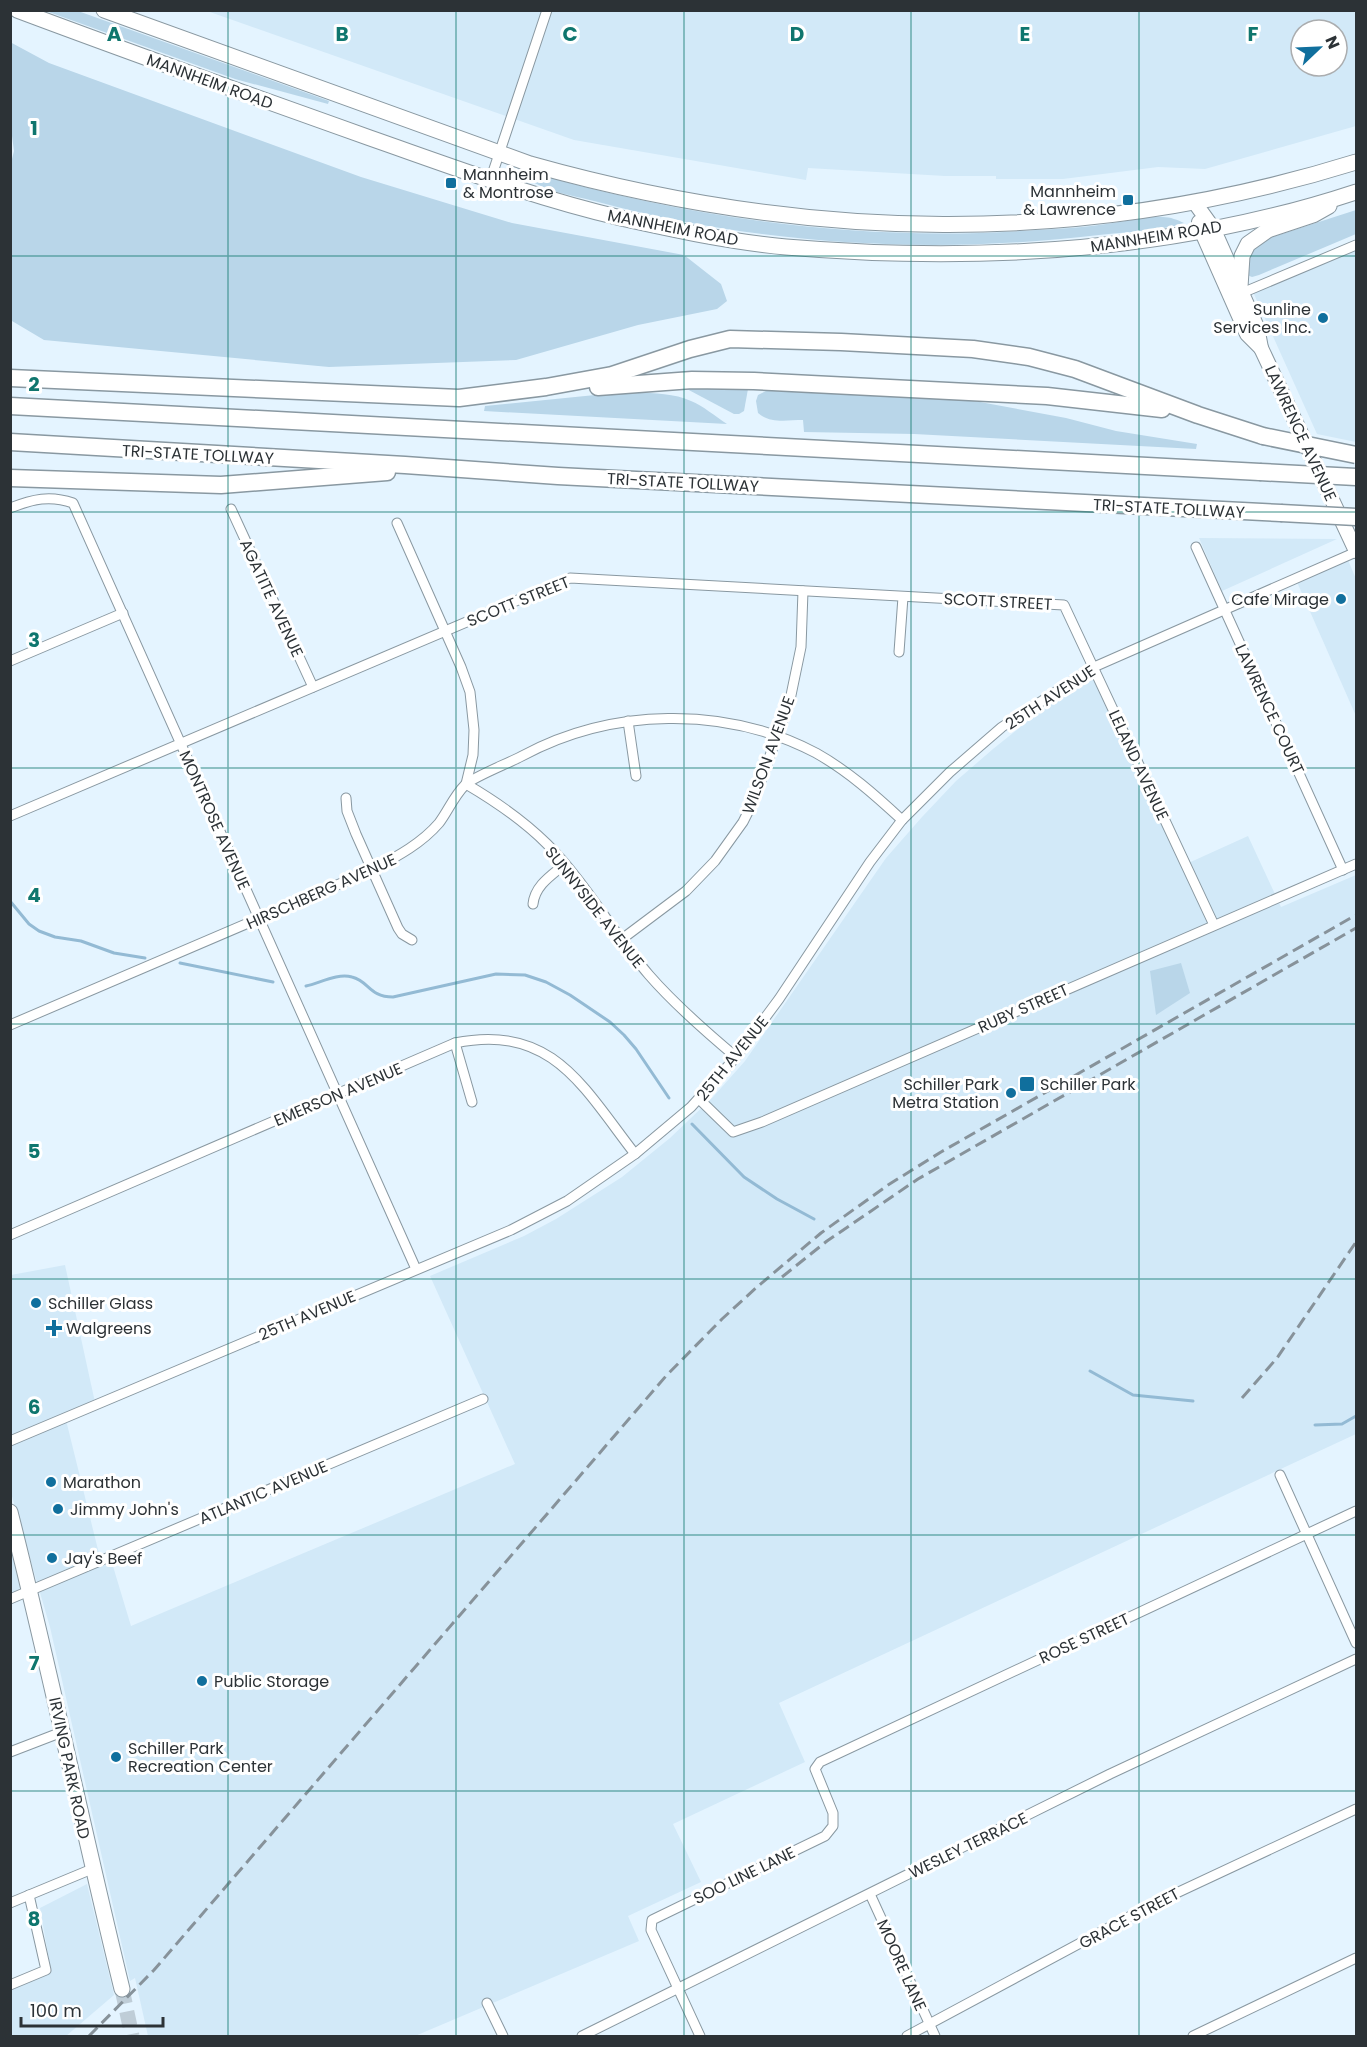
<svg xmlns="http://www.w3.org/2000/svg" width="1367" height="2047" font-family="Poppins,sans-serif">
  <rect width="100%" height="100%" fill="#e4f4ff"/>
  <g fill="#d2e9f8" fill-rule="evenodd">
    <path d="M207,11H1356V126L1205,169L1158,167L1063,179H996V176H945L808,168L806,180L574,140ZM1301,30H1337V66H1301Z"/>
    <polygon points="1356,250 1356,442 1317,434 1253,292"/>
    <polygon points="1199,538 1337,539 1222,591"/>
    <polygon points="1348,560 1356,579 1356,716 1297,582"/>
    <polygon points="1096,677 1184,865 1248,836 1281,907 1356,875 1356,1434 779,1703 805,1762 673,1824 701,1882 628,1916 639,1941 415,2036 148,2036 135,1978 130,1981 50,1627 11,1493 11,1275 65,1265 96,1407 66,1420 102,1566 112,1563 131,1626 515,1464 430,1276 524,1236 556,1219 622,1177 670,1138 713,1097 745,1061 886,858 922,817 956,781 993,749 1038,713"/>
    <polygon points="10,1528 26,1588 10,1595"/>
    <polygon points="87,1884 114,1995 66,2036 11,2036 10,1989 51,1971 40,1908"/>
  </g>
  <g fill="#b9d6e9">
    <polygon points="46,11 78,11 329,101 328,104 235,79"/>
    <polygon points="10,42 49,63 361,177 512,223 684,255 721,284 727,301 717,309 638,325 516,360 329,367 44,340 12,321 10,167 14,151 10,121"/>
    <path d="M523,170C690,219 862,243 1036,230C1062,229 1087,227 1113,223C1129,221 1147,216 1163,217C1170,217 1178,220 1184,223C1163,231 1123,232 1099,235C934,255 759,245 598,202C572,195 542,192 522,174Z"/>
    <polygon points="1356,210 1356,234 1259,275 1252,277 1247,275 1246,256 1263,240"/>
    <polygon points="685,388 748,389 744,411 739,414 734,414"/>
    <path d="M783,390L969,400L1066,418L1116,431L1197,444L1196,449L914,434L804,432L803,420C787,420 770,424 758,413L756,401L758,395L766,391Z"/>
    <path d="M615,393C638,393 668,391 691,401C703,406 715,416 727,424L484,411L485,406Z"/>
    <polygon points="1181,963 1190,993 1156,1015 1150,971"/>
  </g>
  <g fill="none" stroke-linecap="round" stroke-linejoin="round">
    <g stroke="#93bad4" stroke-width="3">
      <polyline points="10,901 29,924 39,931 55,937 81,941 114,953 145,958"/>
      <polyline points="180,963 273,982"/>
      <path d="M306,986C320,983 337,973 352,977C369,981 369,997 393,997L496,974L525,975L546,982L570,995L610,1022L624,1035L636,1049L669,1098"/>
      <polyline points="692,1124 744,1177 777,1199 814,1219"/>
      <polyline points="1090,1371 1133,1395 1193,1401"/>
      <polyline points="1315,1425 1342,1424 1356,1416"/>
    </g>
    <polyline stroke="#bfcdd7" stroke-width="15" stroke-dasharray="15 8" stroke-linecap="butt" points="122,1989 132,2036"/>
    <g stroke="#8998a1" stroke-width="11">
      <g id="minor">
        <polyline points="490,181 547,10"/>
        <polyline points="1242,293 1356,245"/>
        <path d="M10,508C33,499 50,495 73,503L416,1269"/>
        <polyline points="231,509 313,687"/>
        <path d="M397,523L461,667L470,692L474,730L473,755L466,784C495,801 523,820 547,844C586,883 613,933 649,975C675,1005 705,1031 736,1057"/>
        <polyline points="1196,547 1343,870"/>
        <polyline points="899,652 903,597"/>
        <polyline points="10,661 123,613"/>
        <polyline points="628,721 636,776"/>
        <polyline points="346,798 347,811 356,834 398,928 402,934 412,940"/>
        <polyline points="10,816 570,578 1064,605 1214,925"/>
        <path d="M533,904C535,885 552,875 565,864"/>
        <polyline points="622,939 686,891 715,861 743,822 754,800 790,700 801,647 803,591"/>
        <path d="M10,1025L372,870C396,857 421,844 439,823C448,811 454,796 465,785C473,777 509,763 522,756C611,708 725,705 816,753C848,771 875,795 902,820"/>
        <polyline points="455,1043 472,1102"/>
        <polyline points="699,1099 733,1132 762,1122 1356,864"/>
        <path d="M10,1235L455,1043C552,1023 583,1087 635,1154"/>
        <polyline points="10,1441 511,1230 567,1201 635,1154 691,1107 736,1057 779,999 870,862 902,820 950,772 1002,727 1094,667 1356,552"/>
        <polyline points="1280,1475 1356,1643"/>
        <polyline points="10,1599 483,1399"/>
        <polyline points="10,1752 62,1732"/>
        <polyline points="870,1894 935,2036"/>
        <polyline points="10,1903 92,1869"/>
        <polyline points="10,1985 46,1970 29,1895"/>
        <polyline points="487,2003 503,2036"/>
        <polyline points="582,2036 1110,1774 1356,1659"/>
        <polyline points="700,2036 651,1930 652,1920 825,1836 833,1826 833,1813 815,1769 820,1762 1356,1511"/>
        <polyline points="907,2036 1153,1904 1356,1809"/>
        <polyline points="1193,2036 1356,1958"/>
      </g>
    </g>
    <g stroke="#8998a1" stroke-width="16">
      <g id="secondary">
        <polyline points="1195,203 1213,228 1257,327 1261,348 1356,551"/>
        <polyline points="1199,222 1201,230 1247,334 1261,348"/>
      </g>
    </g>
    <g stroke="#8998a1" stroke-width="17">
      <g id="primary">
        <path d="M17,10C134,54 252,96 370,138C453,167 535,198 621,218C675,230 731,242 786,247C976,263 1174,252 1356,192"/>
        <path d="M104,10L530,164C807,242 1080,248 1356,162"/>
        <polyline points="1240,287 1242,256 1248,244 1268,230 1313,215 1329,206"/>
        <path d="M10,1512C50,1670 83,1830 122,1989"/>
      </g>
    </g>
    <g stroke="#8998a1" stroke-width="19">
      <g id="motorway">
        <polyline points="10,378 459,398 546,387 612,375 690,349 730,339 841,342 973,349 1029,357 1075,369 1198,415 1263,436"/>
        <polyline points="598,387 692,380 754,381 1047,396 1162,409"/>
        <polyline points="10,406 1260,472"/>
        <polyline points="10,442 405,465 558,476 1281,513"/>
        <polyline points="10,478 221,485 387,472"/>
      </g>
    </g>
    <use href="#minor" stroke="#fff" stroke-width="9"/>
    <use href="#secondary" stroke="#fff" stroke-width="14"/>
    <use href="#primary" stroke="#fff" stroke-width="15"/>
    <use href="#motorway" stroke="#fff" stroke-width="16"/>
    <g stroke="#87929a" stroke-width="3" stroke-dasharray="12 6" stroke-linecap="butt">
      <polyline points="782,1277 827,1241 918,1179 1356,928"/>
      <polyline points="1242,1398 1277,1358 1356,1242"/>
      <polyline points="89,2036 154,1970 666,1376 722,1319 757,1287 821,1233 888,1185 941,1152 1356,915"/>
    </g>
    <g stroke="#8998a1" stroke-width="19" stroke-linecap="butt">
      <g id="motorway-bridge">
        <polyline points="1263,436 1356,455"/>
        <polyline points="1260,472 1356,477"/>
        <polyline points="1281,513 1356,517"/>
      </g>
    </g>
    <use href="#motorway-bridge" stroke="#fff" stroke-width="16"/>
  </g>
  <path fill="none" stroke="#0f766e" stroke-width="1.5" stroke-opacity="0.55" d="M228,10V2036M456,10V2036M684,10V2036M911,10V2036M1139,10V2036M10,256H1356M10,512H1356M10,768H1356M10,1024H1356M10,1279H1356M10,1535H1356M10,1791H1356"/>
  <g fill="#106f9d" stroke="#fff" stroke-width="2">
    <rect x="445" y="177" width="12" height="12" rx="3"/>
    <rect x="1122" y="194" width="12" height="12" rx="3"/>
    <circle cx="1323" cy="318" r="6"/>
    <circle cx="1341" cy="599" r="6"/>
    <rect x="1019" y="1076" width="16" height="16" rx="3"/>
    <circle cx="1011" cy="1093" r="6"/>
    <circle cx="36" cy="1303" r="6"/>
    <path d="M51 1319h6v6h6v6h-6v6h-6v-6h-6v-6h6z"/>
    <circle cx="51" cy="1482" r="6"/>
    <circle cx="58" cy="1509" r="6"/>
    <circle cx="52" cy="1558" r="6"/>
    <circle cx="202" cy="1681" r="6"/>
    <circle cx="116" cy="1757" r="6"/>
  </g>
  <g text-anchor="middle" stroke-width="6" stroke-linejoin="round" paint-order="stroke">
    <g font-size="16" fill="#2c3236" stroke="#fff">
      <text transform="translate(210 81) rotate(20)" y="6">MANNHEIM ROAD</text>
      <text transform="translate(673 227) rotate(11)" y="6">MANNHEIM ROAD</text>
      <text transform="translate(1156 236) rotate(-9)" y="6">MANNHEIM ROAD</text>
      <text transform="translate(1301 433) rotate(65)" y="6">LAWRENCE AVENUE</text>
      <text transform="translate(198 454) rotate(3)" y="6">TRI-STATE TOLLWAY</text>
      <text transform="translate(683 482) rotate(3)" y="6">TRI-STATE TOLLWAY</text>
      <text transform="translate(1169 508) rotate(3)" y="6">TRI-STATE TOLLWAY</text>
      <text transform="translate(272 598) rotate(65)" y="6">AGATITE AVENUE</text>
      <text transform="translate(518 601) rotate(-22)" y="6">SCOTT STREET</text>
      <text transform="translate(998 601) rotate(3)" y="6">SCOTT STREET</text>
      <text transform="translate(1050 697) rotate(-33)" y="6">25TH AVENUE</text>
      <text transform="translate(1270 709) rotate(65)" y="6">LAWRENCE COURT</text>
      <text transform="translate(768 755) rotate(-70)" y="6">WILSON AVENUE</text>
      <text transform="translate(1139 765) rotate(65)" y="6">LELAND AVENUE</text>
      <text transform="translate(215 820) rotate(66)" y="6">MONTROSE AVENUE</text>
      <text transform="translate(321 891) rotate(-24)" y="6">HIRSCHBERG AVENUE</text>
      <text transform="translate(595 907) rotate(52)" y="6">SUNNYSIDE AVENUE</text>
      <text transform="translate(1023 1008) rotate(-24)" y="6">RUBY STREET</text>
      <text transform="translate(732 1058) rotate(-51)" y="6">25TH AVENUE</text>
      <text transform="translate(338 1094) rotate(-23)" y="6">EMERSON AVENUE</text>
      <text transform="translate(307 1315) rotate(-23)" y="6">25TH AVENUE</text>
      <text transform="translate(263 1492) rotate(-23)" y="6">ATLANTIC AVENUE</text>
      <text transform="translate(1084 1638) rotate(-25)" y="6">ROSE STREET</text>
      <text transform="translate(70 1768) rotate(78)" y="6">IRVING PARK ROAD</text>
      <text transform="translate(968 1845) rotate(-26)" y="6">WESLEY TERRACE</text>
      <text transform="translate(744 1875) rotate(-26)" y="6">SOO LINE LANE</text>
      <text transform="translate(1129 1918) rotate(-28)" y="6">GRACE STREET</text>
      <text transform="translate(902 1965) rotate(66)" y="6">MOORE LANE</text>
    </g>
    <g font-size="16" fill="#2c3236" stroke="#fff" text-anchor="start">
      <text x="463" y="180">Mannheim<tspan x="463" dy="18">&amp; Montrose</tspan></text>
      <text x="1116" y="197" text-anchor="end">Mannheim<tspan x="1116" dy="18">&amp; Lawrence</tspan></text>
      <text x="1311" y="315" text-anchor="end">Sunline<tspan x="1311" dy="18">Services Inc.</tspan></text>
      <text x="1329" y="605" text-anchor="end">Cafe Mirage</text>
      <text x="999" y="1090" text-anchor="end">Schiller Park<tspan x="999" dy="18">Metra Station</tspan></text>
      <text x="1040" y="1090">Schiller Park</text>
      <text x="48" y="1309">Schiller Glass</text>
      <text x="66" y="1334">Walgreens</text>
      <text x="63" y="1488">Marathon</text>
      <text x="70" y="1515">Jimmy John's</text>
      <text x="64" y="1564">Jay's Beef</text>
      <text x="214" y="1687">Public Storage</text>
      <text x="128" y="1754">Schiller Park<tspan x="128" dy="18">Recreation Center</tspan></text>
    </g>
  </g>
  <g font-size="20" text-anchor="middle" font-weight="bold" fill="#0f766e" stroke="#fff" stroke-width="6" stroke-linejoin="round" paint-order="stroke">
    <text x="114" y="41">A</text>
    <text x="342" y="41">B</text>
    <text x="570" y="41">C</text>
    <text x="797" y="41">D</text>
    <text x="1025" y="41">E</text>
    <text x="1253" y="41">F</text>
    <text x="34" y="135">1</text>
    <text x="34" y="391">2</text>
    <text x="34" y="647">3</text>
    <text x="34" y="902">4</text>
    <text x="34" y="1158">5</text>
    <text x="34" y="1414">6</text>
    <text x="34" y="1670">7</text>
    <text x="34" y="1926">8</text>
  </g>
  <rect width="1367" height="2047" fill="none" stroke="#2c3236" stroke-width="24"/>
  <g transform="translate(1319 48) rotate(67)"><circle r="28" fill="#ffffff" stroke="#abadaf" stroke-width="1.5"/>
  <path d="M0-4.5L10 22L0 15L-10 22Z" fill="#106f9d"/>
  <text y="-9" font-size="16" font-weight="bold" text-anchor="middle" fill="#2c3236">N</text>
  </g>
  <path d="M21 2017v9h142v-9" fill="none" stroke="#2c3236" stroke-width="3"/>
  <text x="30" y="2017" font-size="18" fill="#2c3236" stroke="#ffffff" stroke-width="4.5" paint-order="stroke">100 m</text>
</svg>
